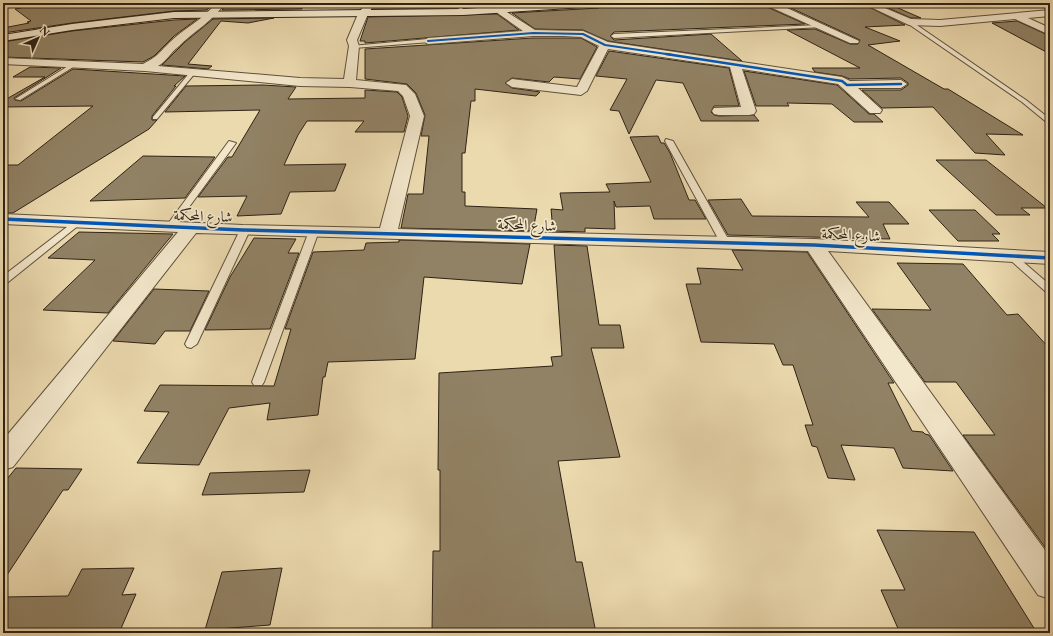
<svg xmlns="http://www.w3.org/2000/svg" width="1053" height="636" font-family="'EB Garamond',Amiri,serif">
  <rect width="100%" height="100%" fill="#ecdaaf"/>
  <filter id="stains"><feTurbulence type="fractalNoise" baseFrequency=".005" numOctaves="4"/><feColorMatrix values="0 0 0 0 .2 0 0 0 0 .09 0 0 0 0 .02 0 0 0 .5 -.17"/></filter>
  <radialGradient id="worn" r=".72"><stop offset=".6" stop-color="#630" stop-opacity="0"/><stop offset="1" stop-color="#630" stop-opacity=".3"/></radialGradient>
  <g fill="#918265" stroke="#2e2215">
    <polygon points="15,3 82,3 83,7 128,3 156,3 157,7 162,6 162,3 214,3 207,10 174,11 72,23 3,33 3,28 29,23 27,22 31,21 15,9 21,8"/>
    <polygon points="226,3 301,3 302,9 222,10"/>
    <polygon points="423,3 455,3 457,8 373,8 377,4"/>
    <polygon points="462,3 534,3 464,7"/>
    <polygon points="604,3 766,3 767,7 805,24 614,32 610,36 614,40 711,34 742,61 608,41 583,30 535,29 512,13 599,8"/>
    <polygon points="780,3 861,3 905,25 865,27 900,41 868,45 944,89 948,89 1023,135 986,134 1005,155 975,153 933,107 882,108 862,90 901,90 908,85 908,83 901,78 850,79 842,76 815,72 812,68 860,68 787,30 815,29 850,44 858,44 860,40"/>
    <polygon points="877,3 898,3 898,8 921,18 911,18"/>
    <polygon points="497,14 519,30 365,43 365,41 360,41 368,17"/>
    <polygon points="274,18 248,23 221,21 188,64 212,66 208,69 162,65 185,42 213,19"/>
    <polygon points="197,19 174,36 154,56 143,62 3,57 3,42 72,31 174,20"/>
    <polygon points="1017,21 1050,36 1050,54 992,23"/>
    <polygon points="533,38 581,38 597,47 580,79 554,77 549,82 512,78 505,83 512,88 540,92 536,96 475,89 475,101 471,101 465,153 462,153 462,192 465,192 465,206 537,209 533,231 401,228 408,194 423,194 429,136 421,136 425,115 416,93 407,84 365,79 365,49"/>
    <polygon points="609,51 729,68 739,106 714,106 711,112 714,115 719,116 754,115 759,121 701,121 683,83 656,80 629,134 619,111 610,110 627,79 596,76"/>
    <polygon points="30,67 61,68 14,98 15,100 21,101 73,69 185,76 174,86 176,86 152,116 152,120 157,120 149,129 13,213 3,213 3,165 18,165 93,106 3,107 3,101 45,77 13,77"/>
    <polygon points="744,71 837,85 869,114 874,114 883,122 854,122 832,104 787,103 789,106 756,106"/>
    <polygon points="263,85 296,87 288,99 365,98 365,90 397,92 402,97 408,116 404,132 355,132 364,121 307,121 298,135 284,165 346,164 335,191 290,192 281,214 237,216 247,196 198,197 228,157 232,157 260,110 165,112 186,86"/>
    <polygon points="658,136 661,143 664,143 670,153 689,200 695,200 706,219 654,219 650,206 616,207 614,201 615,229 585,228 585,232 553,231 551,209 563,210 560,193 610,192 606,184 651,182 630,137"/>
    <polygon points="143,156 215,157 185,198 90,201"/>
    <polygon points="936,160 986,160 1047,208 1021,208 1030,215 996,215"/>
    <polygon points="741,199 752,216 869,217 856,202 889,202 909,224 883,224 890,239 728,235 708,200"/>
    <polygon points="929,210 975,210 1000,234 992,234 999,241 958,241"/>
    <polygon points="79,232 173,234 108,313 43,310 95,260 48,258"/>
    <polygon points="254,238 296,239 288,253 299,253 270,329 205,330 230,277"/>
    <polygon points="399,240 530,244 522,284 424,277 415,359 328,362 325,377 323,377 318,415 267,420 270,403 229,408 199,465 137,463 169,412 144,411 160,385 274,386 291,329 285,329 313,252 364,250 366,243 399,242"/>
    <polygon points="554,245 587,246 599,325 620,325 624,348 591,348 620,457 558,461 576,562 582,562 596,633 432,633 433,551 440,551 440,470 438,470 439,373 553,366 551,357 562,356"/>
    <polygon points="732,250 807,252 894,383 888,383 912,431 923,432 925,434 929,435 953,471 903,468 894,448 841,445 855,480 828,478 817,447 812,446 805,425 813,425 793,365 783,365 774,344 701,342 686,284 701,284 697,268 743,270"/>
    <polygon points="897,263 963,264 1007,315 1018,314 1050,349 1050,554 963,435 995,435 956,382 925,382 872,309 931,310"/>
    <polygon points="154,289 209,291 190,331 165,331 155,344 113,341"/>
    <polygon points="16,468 82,469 68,490 63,490 3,581 3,484"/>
    <polygon points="310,470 304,492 202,495 210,473"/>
    <polygon points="877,530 974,532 1037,633 900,633 881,590 905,590"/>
    <polygon points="134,568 122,595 136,594 119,633 3,633 3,597 68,596 82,569"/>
    <polygon points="282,568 270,625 205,630 222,572"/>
  </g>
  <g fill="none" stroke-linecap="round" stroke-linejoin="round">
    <g stroke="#5e503c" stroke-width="2">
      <g id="service">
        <polygon points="157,3 161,3 161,5 157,6"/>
        <polygon points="456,3 460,3 465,13 461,13"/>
        <polygon points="907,21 911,21 1026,100 1050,119 1050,125 1022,102 907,23"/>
        <polygon points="820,25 822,27 614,38 611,36 614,34"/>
        <polygon points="428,39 430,42 354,48 351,46"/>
        <polygon points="73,63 78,64 20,100 15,99"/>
        <polygon points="191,71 196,72 157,119 153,119 153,117"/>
        <polygon points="666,139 673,141 731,244 729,246 723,246 721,244 665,141"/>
        <polygon points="229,141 236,143 173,229 167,229 167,225"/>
        <polygon points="76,220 79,221 79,225 7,283 3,284 3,276"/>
        <polygon points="245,227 250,230 197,344 191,348 187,347 185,344 240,230"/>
        <polygon points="314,228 319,231 264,382 262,385 254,385 252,382 309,231"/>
        <polygon points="1011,253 1014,254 1050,285 1050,293 1046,292 1008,258 1006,256"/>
      </g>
    </g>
    <g stroke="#5e503c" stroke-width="2">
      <g id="minor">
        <path d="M216,3H225C212,22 194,31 178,47C170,53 167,61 158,66L300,78L344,79L349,46L347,40L358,14L366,3H375L368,14L357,40L359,46L356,80L406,85L415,94L424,116L398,229L814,239L1050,252V264L828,251L1050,557V599L1038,595L808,251L196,233L13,467L3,470V440L178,232L3,224V214L243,225L380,228L410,116L403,96L398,91L350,87L300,86L145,71L3,64V58L143,64C158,56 158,54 169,43C184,28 203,20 216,3Z"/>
        <polygon points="767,3 776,3 859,41 858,43 850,43 768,6"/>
        <polygon points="862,3 873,3 911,19 940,20 1050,10 1050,16 1028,18 1050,28 1050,35 1015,19 940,26 909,25"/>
        <polygon points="499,7 535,30 583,31 608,42 842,77 850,81 901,80 907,84 901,88 858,88 882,110 880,113 870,113 838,84 742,69 756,111 754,114 749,115 719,115 714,114 712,111 714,108 741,107 730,67 608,49 587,91 581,95 512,87 506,83 512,79 577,87 599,46 581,37 563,36 533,36 428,44 423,41 428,38 523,31 496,12 494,10"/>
      </g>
    </g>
    <g stroke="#2e2215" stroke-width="2">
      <polygon id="secondary" points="558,3 603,3 599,6 463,15 174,18 72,30 3,41 3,35 72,24 174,12 463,9"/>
    </g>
    <use href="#service" fill="#f3e7cb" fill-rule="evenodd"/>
    <use href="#minor" fill="#f3e7cb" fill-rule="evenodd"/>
    <use href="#secondary" fill="#f3e7cb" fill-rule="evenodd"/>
    <g stroke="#f3e7cb" stroke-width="3">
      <polyline id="cycleway-far2" points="428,41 533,33 583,34 605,45 673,55"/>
    </g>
    <g stroke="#f3e7cb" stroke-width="4">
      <polyline id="cycleway-far1" points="666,54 842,81 847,85 901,84"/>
    </g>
    <g stroke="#f3e7cb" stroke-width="5.5">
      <polyline id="cycleway" points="3,219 243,230 814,245 1050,258"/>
    </g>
    <use href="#cycleway-far2" stroke="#0057b8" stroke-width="2"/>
    <use href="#cycleway-far1" stroke="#0057b8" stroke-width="2.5"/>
    <use href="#cycleway" stroke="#0057b8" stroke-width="3.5"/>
  </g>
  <g text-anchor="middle" stroke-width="3.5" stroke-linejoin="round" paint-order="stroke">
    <g font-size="15" fill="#2e2215" stroke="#f3e7cb">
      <text transform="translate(203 216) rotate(2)" y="5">شارع المحكمة</text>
      <text transform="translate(527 225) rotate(2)" y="5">شارع المحكمة</text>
      <text transform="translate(851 235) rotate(3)" y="5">شارع المحكمة</text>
    </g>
  </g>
  <rect width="1053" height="636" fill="none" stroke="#ecdaaf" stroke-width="16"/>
  <rect x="4" y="4" width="1045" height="628" fill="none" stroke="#2e2215" stroke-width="2"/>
  <rect x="8" y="8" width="1037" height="620" fill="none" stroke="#2e2215"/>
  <g transform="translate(38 38) rotate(45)" stroke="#f3e7cb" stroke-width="3" paint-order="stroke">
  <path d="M0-3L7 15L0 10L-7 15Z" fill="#2e2215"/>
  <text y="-6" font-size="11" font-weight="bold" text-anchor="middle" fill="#2e2215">N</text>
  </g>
  <rect width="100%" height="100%" filter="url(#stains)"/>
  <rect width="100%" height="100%" fill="url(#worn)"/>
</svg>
